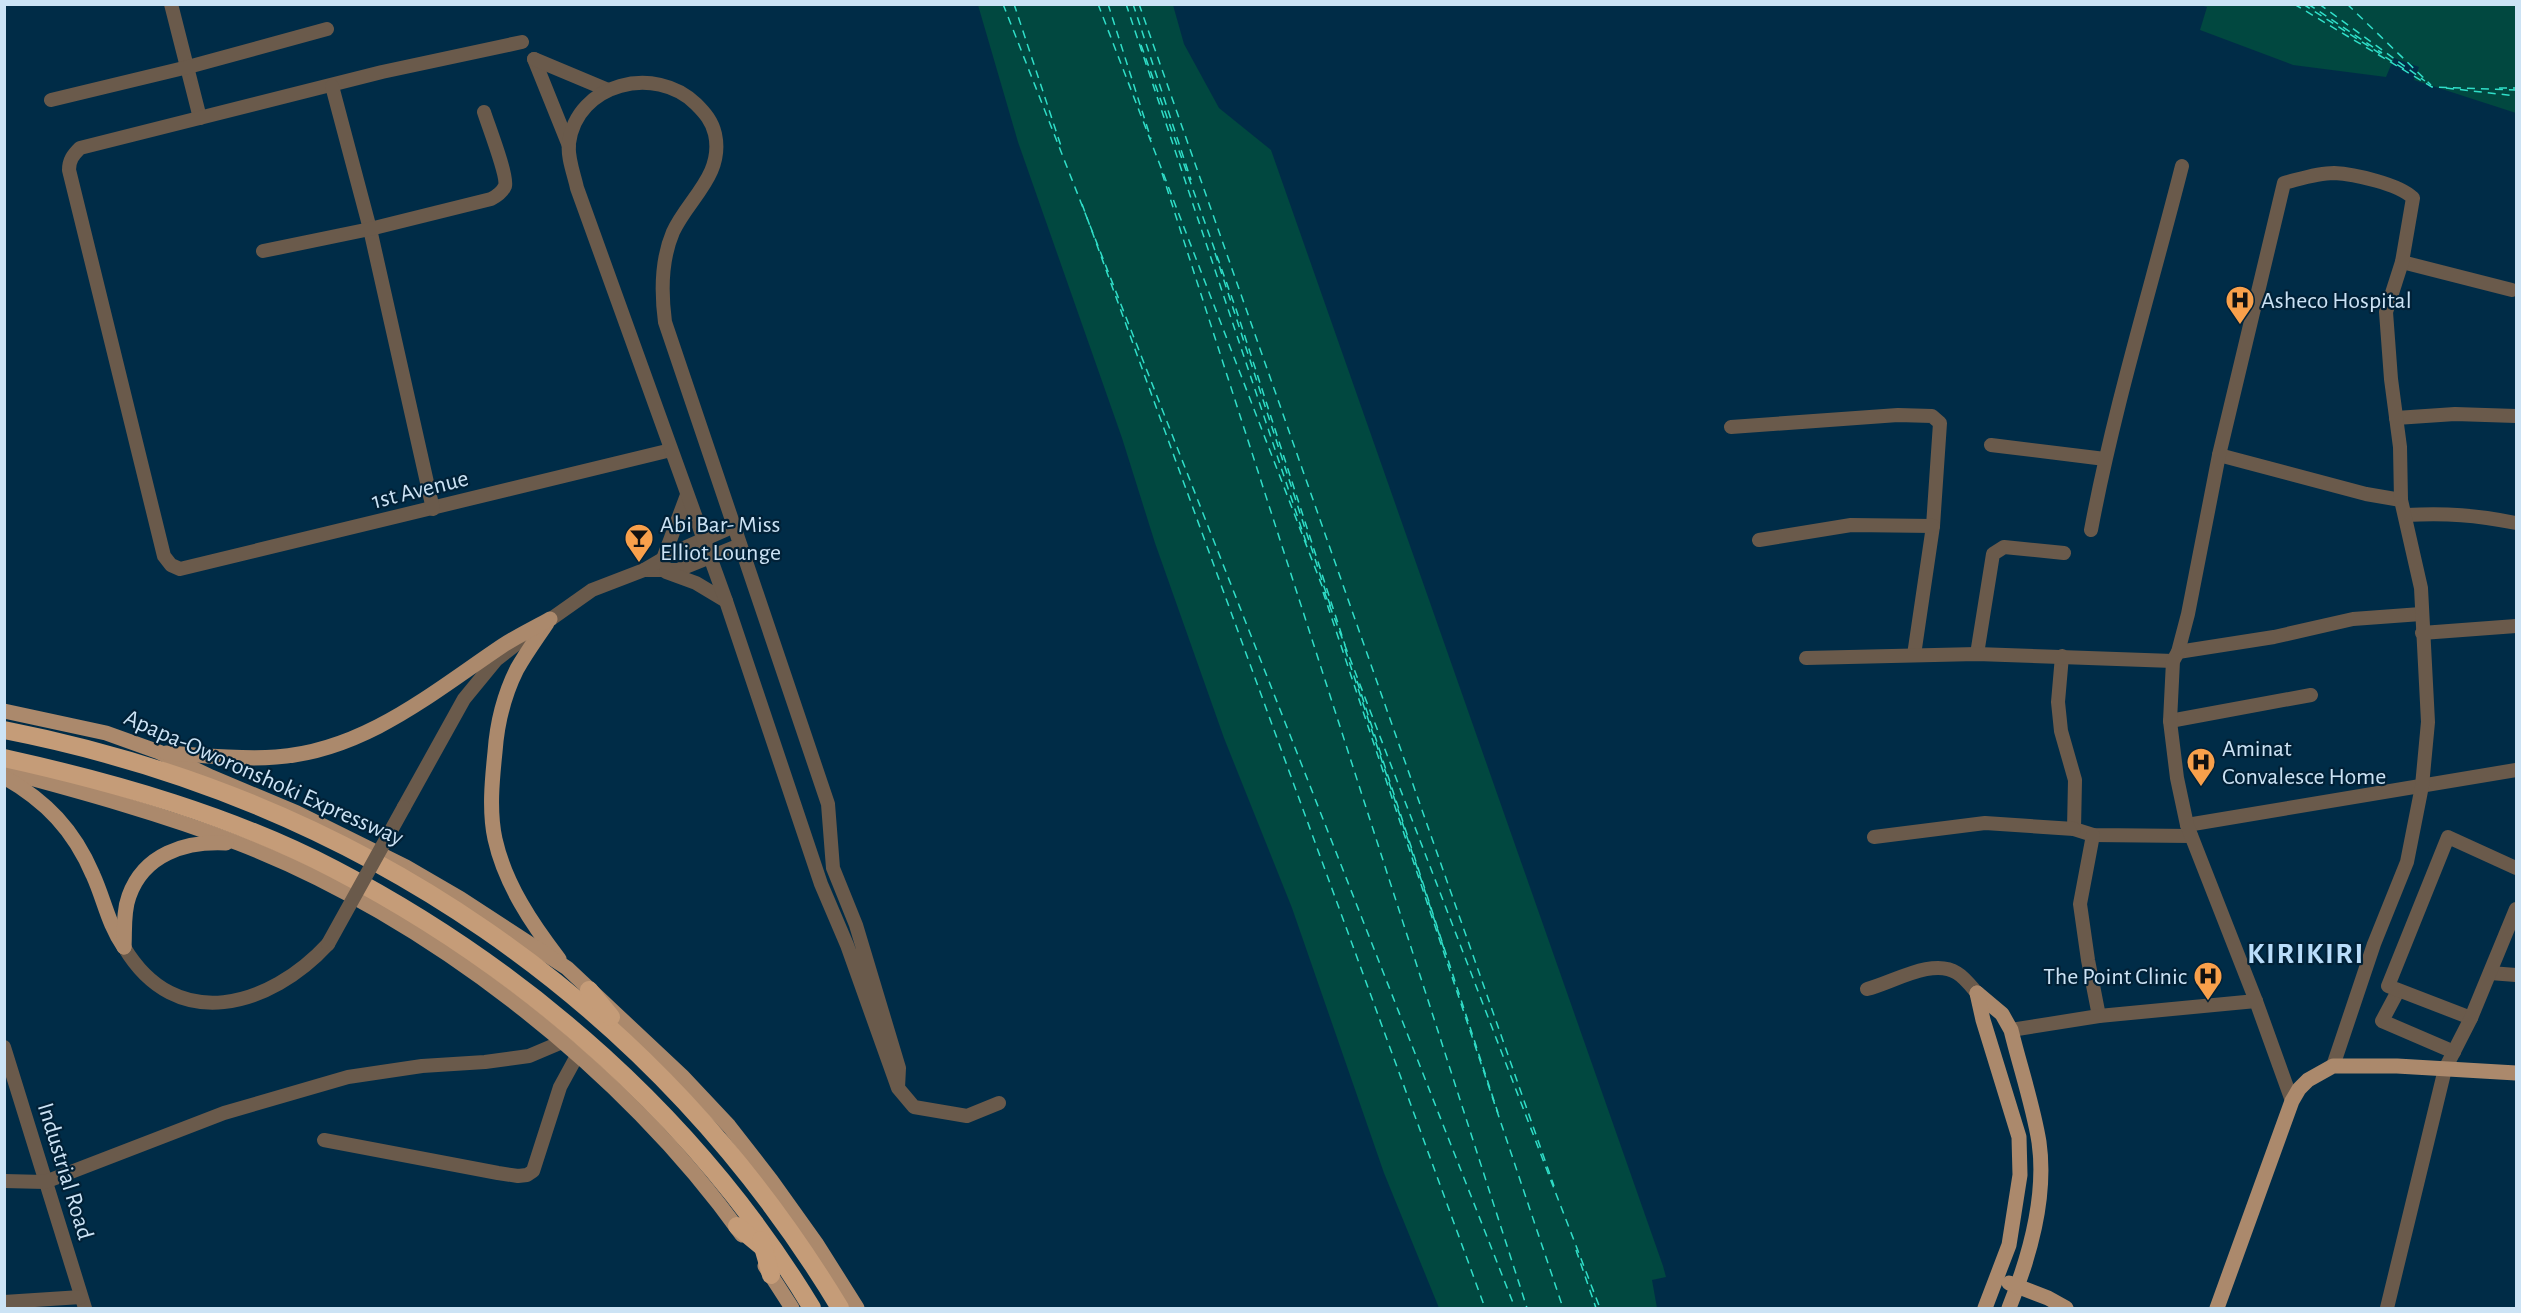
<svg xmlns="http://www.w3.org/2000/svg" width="2521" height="1313" font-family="'Alegreya Sans',sans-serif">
  <rect width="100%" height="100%" fill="#002c47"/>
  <g fill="#014840">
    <polygon points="978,5 1173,5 1184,44 1219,108 1271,150 1663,1266 1666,1277 1652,1280 1657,1308 1439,1308 1384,1173 1292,908 1224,738 1155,543 1122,438 1018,142"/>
    <polygon points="2200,5 2516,5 2516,113 2414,80 2419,67 2394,58 2386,77 2293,65 2200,30 2207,7"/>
  </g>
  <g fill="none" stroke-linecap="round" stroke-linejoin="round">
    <g stroke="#30dec8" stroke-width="1.5" stroke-dasharray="8 6" stroke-linecap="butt">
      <polyline points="1003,4 1515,1308"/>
      <polyline points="1014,4 1061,146"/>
      <polyline points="1098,4 1600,1308"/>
      <polyline points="1108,4 1151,139"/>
      <polyline points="1126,4 1308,548"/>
      <polyline points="1133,4 1191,180"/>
      <polyline points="1139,4 1554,1186"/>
      <polyline points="2294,4 2432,87 2516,90"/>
      <polyline points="2303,4 2404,69"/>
      <polyline points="2308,4 2382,53"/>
      <polyline points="2319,4 2425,81"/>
      <polyline points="2347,4 2431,85"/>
      <polyline points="1141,45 1236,309 1345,645"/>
      <polyline points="2446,88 2516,96"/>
      <polyline points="2499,88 2516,88"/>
      <polyline points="1162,173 1527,1308"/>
      <polyline points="1082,204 1485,1308"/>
      <polyline points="1215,253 1332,611"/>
      <polyline points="1323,592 1563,1308"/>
      <polyline points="1345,649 1446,955"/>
      <polyline points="1357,681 1498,1113"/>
      <polyline points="1576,1250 1596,1308"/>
    </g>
    <g stroke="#6a5a4b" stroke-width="14">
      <polyline points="171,4 200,118"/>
      <path d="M522,42L382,72L80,148C73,155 69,160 69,170L164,556L171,565L180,569L671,450"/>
      <polyline points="534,59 569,146"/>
      <polyline points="534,59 608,90"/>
      <polyline points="332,86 370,229 433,509"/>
      <polyline points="51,100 188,67 327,29"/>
      <path d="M263,251L370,229L491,199C497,196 502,193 505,186C508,176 488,125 484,112"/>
      <polyline points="2402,262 2512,290"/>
      <polyline points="2396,418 2455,414 2516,416"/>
      <polyline points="1731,427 1898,415 1932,416 1940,423 1933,526 1914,655"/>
      <polyline points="1991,445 2105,459"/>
      <polyline points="2219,455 2366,494 2401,500"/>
      <path d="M2406,515C2448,513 2475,515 2516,523"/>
      <path d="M2091,530C2114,407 2151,288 2182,166"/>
      <polyline points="1759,540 1851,525 1933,526"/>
      <polyline points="663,559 687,495"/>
      <polyline points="644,570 678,570 740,545"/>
      <polyline points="666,572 696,583 726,601"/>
      <polyline points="541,626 592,590 644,570 673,553 734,526"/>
      <polyline points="2422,633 2516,626"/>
      <polyline points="2178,652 2274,637 2353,619 2421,614"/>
      <polyline points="1977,654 1993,554 2004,547 2064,553"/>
      <polyline points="2062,656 2058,702 2061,731 2075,780 2074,829 2093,835 2191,836"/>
      <polyline points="1806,658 1977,654 2173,661"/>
      <polyline points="2170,721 2311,695"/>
      <polyline points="404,807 464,699 496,660 523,639"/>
      <polyline points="2187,825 2516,770"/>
      <polyline points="2093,835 2080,904 2088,960 2099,1016"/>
      <polyline points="1874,837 1985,823 2074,829"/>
      <path d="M124,947C176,1035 270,1007 328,944"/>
      <polyline points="2490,973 2516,975"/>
      <path d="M1867,989C1892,983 1933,957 1957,973C1964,977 1971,986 1977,993"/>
      <polyline points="2398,991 2382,1021 2454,1052"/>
      <polyline points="2471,1018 2388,986 2448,837 2516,868"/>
      <polyline points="2011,1030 2099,1016 2256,1001"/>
      <polyline points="4,1047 85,1308"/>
      <path d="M898,1088L899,1068L856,925L833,868L828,804L665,322C661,292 661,260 673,232C688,199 724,175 715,134C712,121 705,113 696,104C655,64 577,83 569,143C567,157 574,174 577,188L726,601L821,884L847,945L898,1088L914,1107L967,1116L999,1103"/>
      <path d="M2292,1101L2256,1001L2187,825L2177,778L2170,721L2173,661L2178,652L2188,614L2219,455L2284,183C2300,179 2317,173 2334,173C2354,174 2399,184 2413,198L2402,262L2386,312L2391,379L2400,447L2401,500L2421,588L2428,722L2422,786L2407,862L2374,944L2333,1066"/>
      <polyline points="324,1140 498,1173 518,1176 527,1175 533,1171 560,1087 578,1054"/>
      <polyline points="4,1181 45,1182 224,1113 348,1077 422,1066 485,1062 529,1056 562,1042"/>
      <polyline points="4,1302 81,1297"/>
      <polyline points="2387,1308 2445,1069 2471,1018 2516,909"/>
    </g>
    <g stroke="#ab896c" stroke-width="15">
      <path d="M547,623C537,638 526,653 517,669C504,695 497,724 495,752C492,781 489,811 495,839C505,884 532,924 559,959"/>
      <polyline points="4,711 106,733 159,752 211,777 297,813 406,867 461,899 567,968 682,1076 729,1126 771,1180 816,1243 857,1308"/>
      <path d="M166,753C202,755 240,760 276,757C364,751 432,693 502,646C517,636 534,628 550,619"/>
      <path d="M4,771C83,792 162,814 238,843C426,915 626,1071 742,1235"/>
      <path d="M4,777C46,801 74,830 93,875C104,899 108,924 124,947"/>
      <path d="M124,947C125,930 123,912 129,896C144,854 185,841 226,843"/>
      <path d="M1977,993L2002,1014L2011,1030C2020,1067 2033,1105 2039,1142C2047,1198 2029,1258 2009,1308"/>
      <polyline points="1977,993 1983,1020 2019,1137 2020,1175 2009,1245 1985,1308"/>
      <polyline points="765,1266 792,1308"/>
      <polyline points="2009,1283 2048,1298 2066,1308"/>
      <polyline points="2217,1308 2292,1101 2299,1089 2308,1080 2333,1066 2397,1066 2516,1073"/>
    </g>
    <g stroke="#c59c78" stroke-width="18">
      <path d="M4,730C357,799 654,1000 840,1308"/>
      <path d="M4,758C117,783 232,816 334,869C528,970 699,1121 812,1308"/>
      <polyline points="589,990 611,1017"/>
      <polyline points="737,1226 766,1250"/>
      <polyline points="761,1240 771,1275"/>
    </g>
    <polyline stroke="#6a5a4b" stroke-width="14" points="328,944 404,807"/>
  </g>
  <defs>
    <g id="hospital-pin" transform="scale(1.5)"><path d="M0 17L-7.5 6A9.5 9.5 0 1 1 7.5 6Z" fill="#f8a04b" stroke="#012137"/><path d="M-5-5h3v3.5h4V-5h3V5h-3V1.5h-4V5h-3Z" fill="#111"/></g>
    <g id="bar-pin" transform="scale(1.5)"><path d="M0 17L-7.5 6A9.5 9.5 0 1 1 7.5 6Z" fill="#f8a04b" stroke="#012137"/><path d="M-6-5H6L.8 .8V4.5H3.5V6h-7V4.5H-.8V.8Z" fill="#111"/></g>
  </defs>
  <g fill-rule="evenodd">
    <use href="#hospital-pin" x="2240" y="300"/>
    <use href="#bar-pin" x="639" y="538"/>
    <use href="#hospital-pin" x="2201" y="762"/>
    <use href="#hospital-pin" x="2208" y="976"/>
  </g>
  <g text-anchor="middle" stroke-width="4.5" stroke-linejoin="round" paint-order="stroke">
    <g font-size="24" fill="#cce3f5" stroke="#012137" text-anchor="start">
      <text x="2261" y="308">Asheco Hospital</text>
      <text x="660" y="532">Abi Bar- Miss<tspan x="660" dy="28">Elliot Lounge</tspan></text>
      <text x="2222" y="756">Aminat<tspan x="2222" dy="28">Convalesce Home</tspan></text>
      <text x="2187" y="984" text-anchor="end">The Point Clinic</text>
    </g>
    <g font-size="24" fill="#cce3f5" stroke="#012137">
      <text transform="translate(420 489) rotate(-14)" y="8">1st Avenue</text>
      <text transform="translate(264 777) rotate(24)" y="8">Apapa-Oworonshoki Expressway</text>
      <text transform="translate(66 1171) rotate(73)" y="8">Industrial Road</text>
    </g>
    <g font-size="30" font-weight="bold" letter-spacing="1.5" fill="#b9ddfa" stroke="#012137">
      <text x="2306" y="963">KIRIKIRI</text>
    </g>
  </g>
  <rect width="2521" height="1313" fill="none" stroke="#cce3f5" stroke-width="12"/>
</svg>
